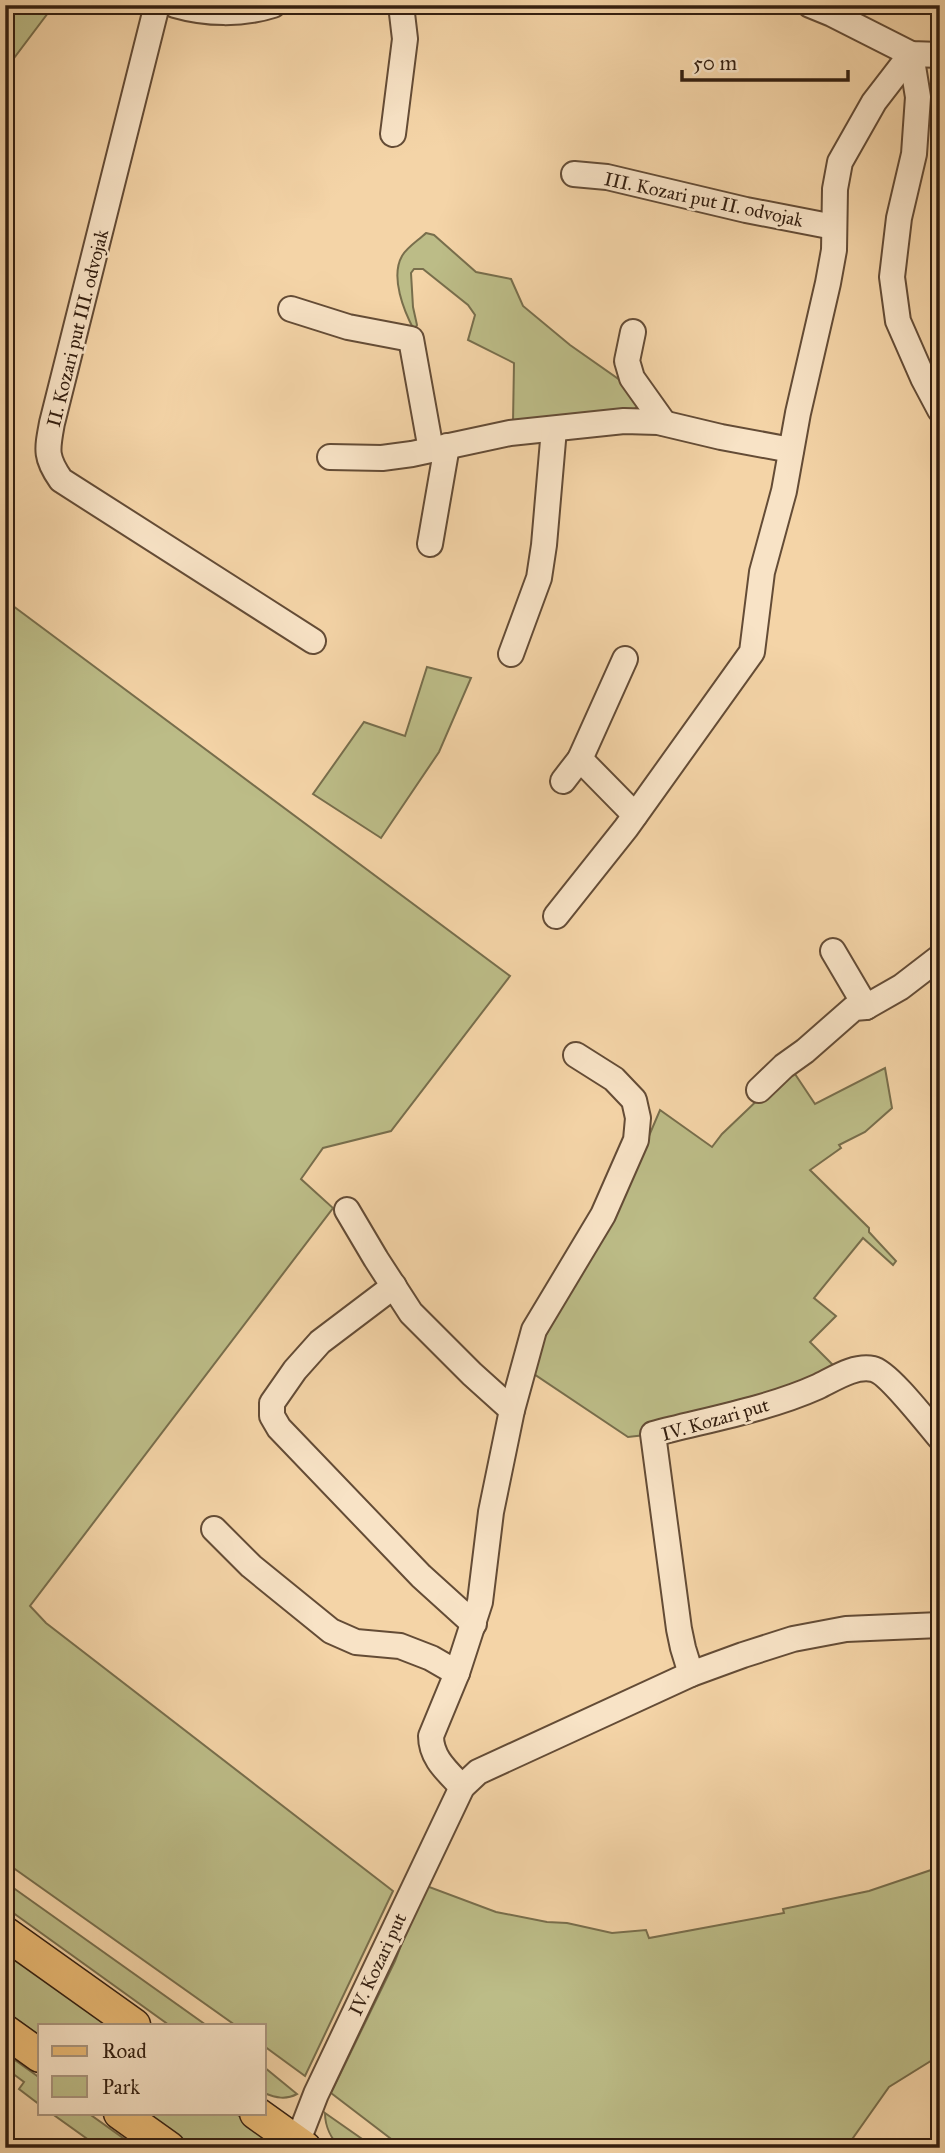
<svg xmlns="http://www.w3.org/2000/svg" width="945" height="2153" font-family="'IM FELL Great Primer',serif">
  <rect width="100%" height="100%" fill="#f4d4a7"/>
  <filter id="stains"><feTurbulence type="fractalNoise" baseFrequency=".00286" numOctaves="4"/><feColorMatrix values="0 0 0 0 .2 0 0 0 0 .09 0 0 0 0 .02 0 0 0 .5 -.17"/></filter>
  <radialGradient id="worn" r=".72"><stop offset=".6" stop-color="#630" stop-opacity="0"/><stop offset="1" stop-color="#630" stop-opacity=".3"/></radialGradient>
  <g fill="#bcbc87" stroke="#786e4c" stroke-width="2">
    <polygon points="5,5 54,5 5,70"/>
    <path d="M426,233L434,235L476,272L511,279L523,306L570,345L634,390L640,406L627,413L513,423L514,363L468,340L475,315L468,305L423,269H414L411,273L413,307L417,325L414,330C404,311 390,277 402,256C407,247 419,240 426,233Z"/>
    <polygon points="5,600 510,976 391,1131 323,1148 301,1179 333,1208 30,1606 46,1623 393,1891 305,2076 264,2046 264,2025 235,2025 5,1862"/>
    <polygon points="427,667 471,678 439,752 381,838 313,794 364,722 405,736"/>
    <polygon points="791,1068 815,1104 885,1068 892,1108 865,1132 839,1145 841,1148 810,1170 869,1228 869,1232 896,1261 893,1265 863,1238 814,1298 836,1316 810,1342 834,1366 803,1383 644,1425 645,1435 628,1437 531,1372 541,1344 637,1164 660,1110 712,1147 722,1134"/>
    <polygon points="940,1867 940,2060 934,2059 889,2087 853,2138 868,2148 403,2148 331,2093 395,1961 424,1885 496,1912 547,1922 567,1923 612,1933 646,1930 649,1938 784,1913 783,1909 869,1891"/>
    <polygon points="5,1882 206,2025 169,2025 5,1907"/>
    <polygon points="5,1949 111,2025 40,2025 40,2036 5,2011"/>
    <polygon points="5,2053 40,2078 40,2105 19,2089 24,2082 12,2073 5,2080"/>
    <path d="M264,2067L297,2094C286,2100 276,2098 264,2093Z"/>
    <polygon points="51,2113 88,2113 137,2148 100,2148"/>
    <polygon points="146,2113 235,2113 283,2148 195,2148"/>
    <path d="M325,2113L375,2148H341C331,2139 325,2126 325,2113Z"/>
  </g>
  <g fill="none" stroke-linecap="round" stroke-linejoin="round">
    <g stroke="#644c36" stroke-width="28">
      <g id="minor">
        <path d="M157,5L52,423C47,450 45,457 61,480L313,641"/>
        <path d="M175,5C206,14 242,15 273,5"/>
        <polyline points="810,5 832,14 911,54 940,55"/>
        <polyline points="911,54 918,97 914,154 899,218 892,277 898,321 923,378 940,410"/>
        <polyline points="393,134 405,39 401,5"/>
        <polyline points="574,174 607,177 746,210 834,227"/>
        <polyline points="291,309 348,327 411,339 431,450"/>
        <polyline points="633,332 627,361 632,378 664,423"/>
        <polyline points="330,457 382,458 412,454 510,433 624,421 658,422 721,437 791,450"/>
        <polyline points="430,544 447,446"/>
        <polyline points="511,654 539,578 544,545 554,429"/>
        <polyline points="580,759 635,815"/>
        <polyline points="563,781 580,759 625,659"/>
        <polyline points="556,916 626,828 752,652 762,572 784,491 798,413 828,283 834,250 835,189 840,162 874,102 911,54"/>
        <polyline points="833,951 866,1007 901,987 940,957"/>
        <polyline points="759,1090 784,1066 805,1051 854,1008 866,1007"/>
        <polyline points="347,1210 376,1259 411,1313 472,1374 512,1410"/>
        <polyline points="394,1286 320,1342 295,1370 272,1403 272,1416 279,1428 421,1576 474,1624"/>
        <polyline points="214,1529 251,1566 331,1631 356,1642 400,1646 431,1658 457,1673"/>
        <path d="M691,1674L683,1648L679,1629L653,1434C706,1420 768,1409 817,1387C834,1379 854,1365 873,1369C888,1372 928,1424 940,1438"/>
        <path d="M462,1787C447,1771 431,1758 431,1736L457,1673L480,1602L491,1512L512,1410L534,1330L603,1215L636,1140L638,1118L634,1100L614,1079L576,1055"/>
        <polyline points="297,2143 316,2094 462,1787 478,1772 691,1674 743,1655 793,1639 846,1629 940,1625"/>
      </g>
    </g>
    <g stroke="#341f10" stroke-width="35">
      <g id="major">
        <polyline points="5,1933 134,2025"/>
        <polyline points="5,2031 40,2056"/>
        <polyline points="120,2113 169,2148"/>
        <polyline points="256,2113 305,2148"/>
      </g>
    </g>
    <use href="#minor" stroke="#f8e3c6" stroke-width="24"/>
    <use href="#major" stroke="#eaba74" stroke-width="32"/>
  </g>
  <g text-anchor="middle" stroke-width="5" stroke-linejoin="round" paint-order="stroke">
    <g font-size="19" fill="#341f10" stroke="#f8e3c6">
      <text transform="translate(704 199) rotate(12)" y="7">III. Kozari put II. odvojak</text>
      <text transform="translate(77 328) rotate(-76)" y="7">II. Kozari put III. odvojak</text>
      <text transform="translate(715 1419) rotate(-16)" y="7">IV. Kozari put</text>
      <text transform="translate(377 1964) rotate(-65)" y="7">IV. Kozari put</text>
    </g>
  </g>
  <rect width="945" height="2153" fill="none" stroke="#f4d4a7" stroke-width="28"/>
  <rect x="7" y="7" width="931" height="2139" fill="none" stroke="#341f10" stroke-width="3.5"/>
  <rect x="14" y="14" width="917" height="2125" fill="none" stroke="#341f10" stroke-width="2"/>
  <rect x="38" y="2024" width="228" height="91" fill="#f8e3c6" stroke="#aa957d" stroke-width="2"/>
  <rect x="52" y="2046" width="35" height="10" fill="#eaba74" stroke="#aa957d" stroke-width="2"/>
  <text x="102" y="2058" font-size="21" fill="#341f10">Road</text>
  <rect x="52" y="2076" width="35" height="21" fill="#bcbc87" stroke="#aa957d" stroke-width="2"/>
  <text x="102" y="2094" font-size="21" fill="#341f10">Park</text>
  <path d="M682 70v10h166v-10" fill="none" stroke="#341f10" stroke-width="3.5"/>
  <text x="693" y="70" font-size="21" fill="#341f10" stroke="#f8e3c6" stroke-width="5" paint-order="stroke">50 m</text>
  <rect width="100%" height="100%" filter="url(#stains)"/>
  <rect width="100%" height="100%" fill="url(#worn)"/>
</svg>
